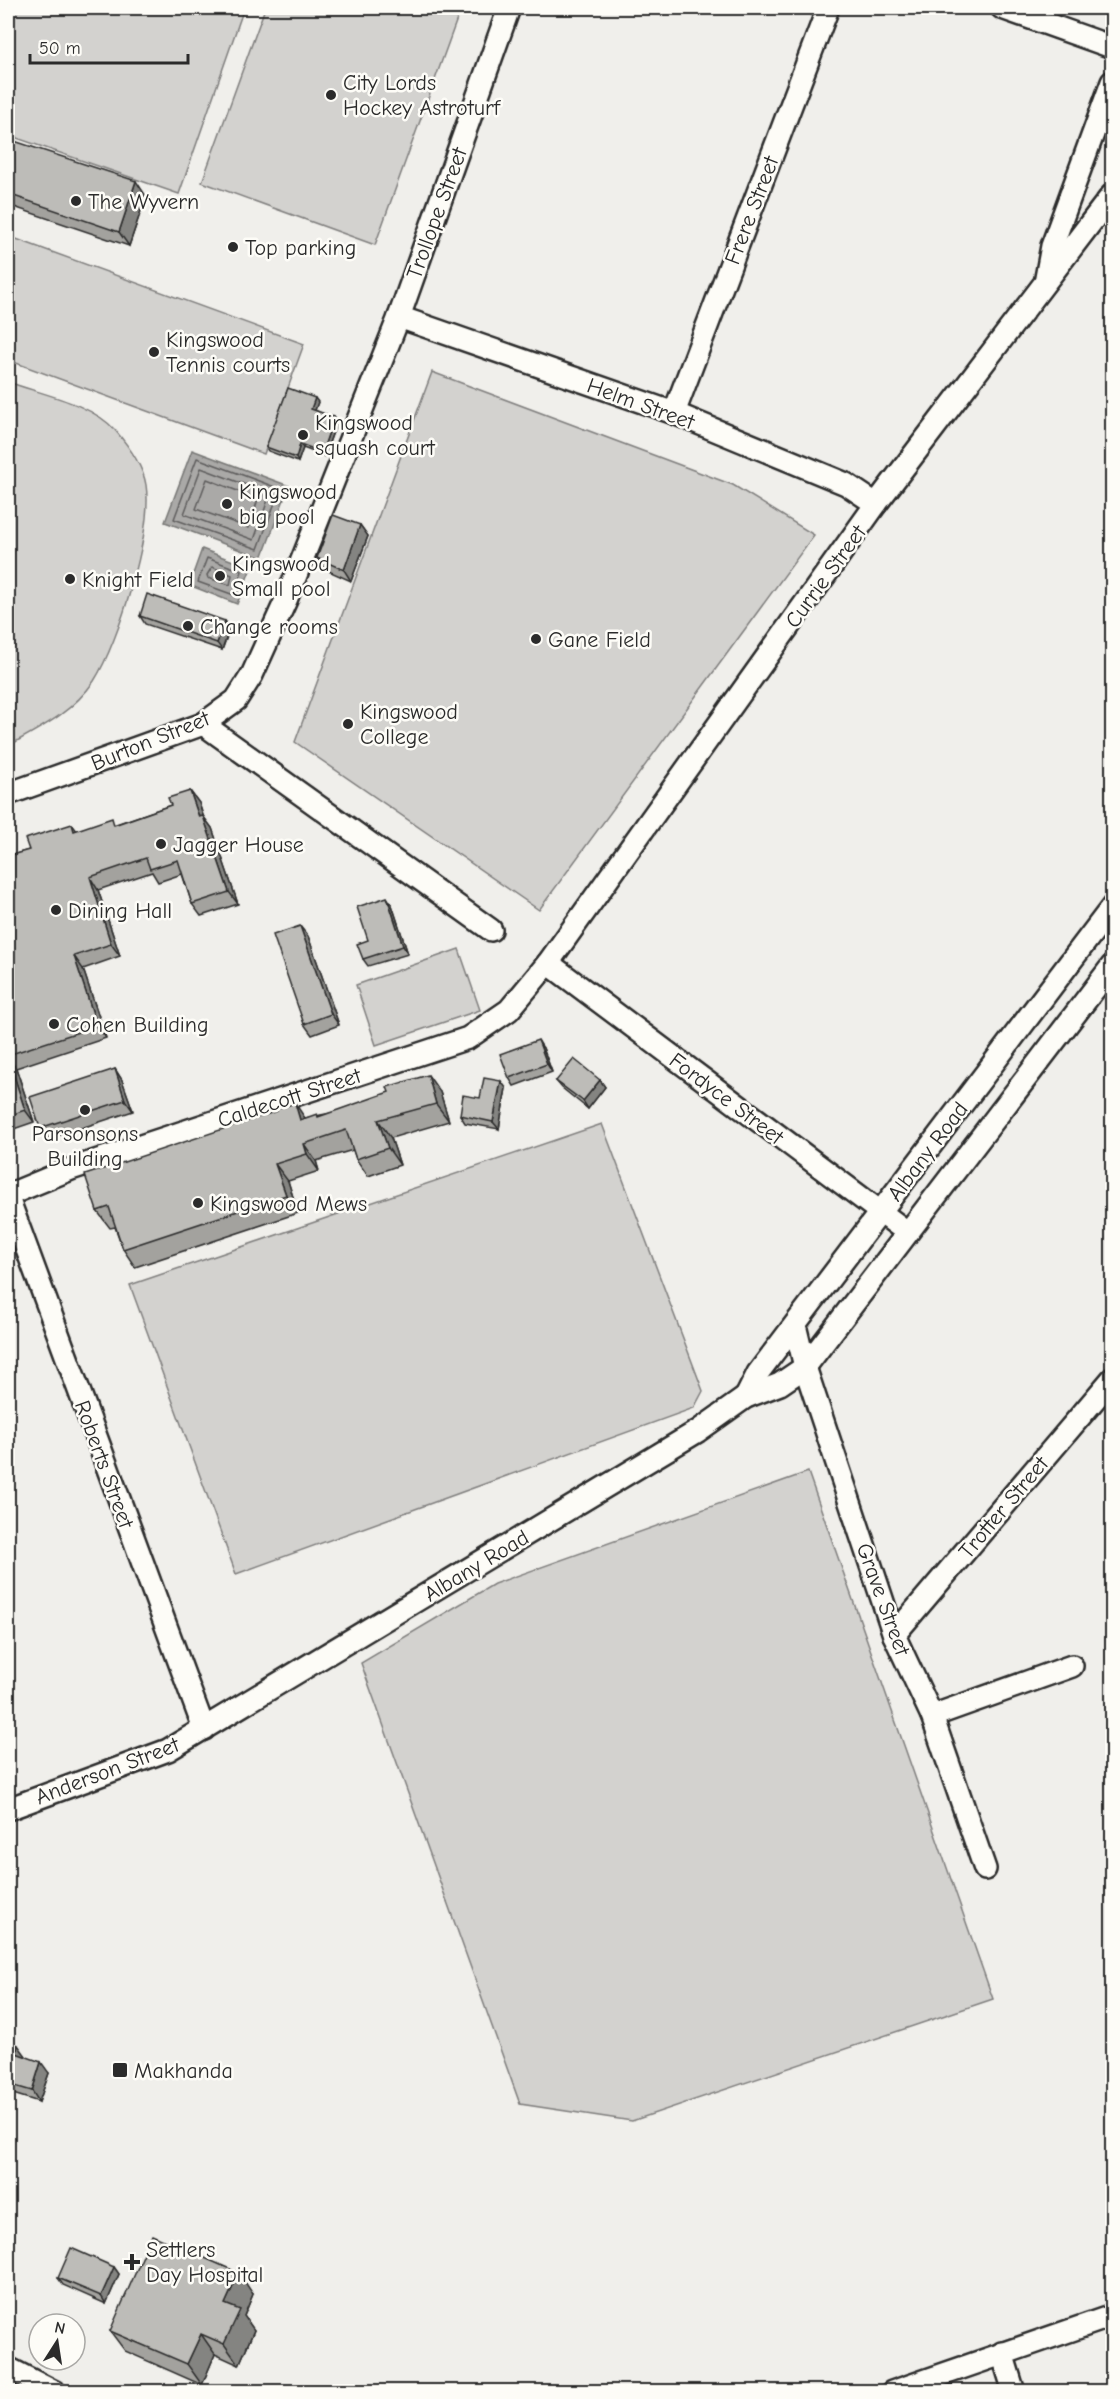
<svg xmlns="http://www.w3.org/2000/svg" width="1120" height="2399" font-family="'Comic Neue',sans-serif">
  <rect width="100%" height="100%" fill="#f0efeb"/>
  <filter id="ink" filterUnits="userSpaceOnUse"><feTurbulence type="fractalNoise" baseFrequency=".0167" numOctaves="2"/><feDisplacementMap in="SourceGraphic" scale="12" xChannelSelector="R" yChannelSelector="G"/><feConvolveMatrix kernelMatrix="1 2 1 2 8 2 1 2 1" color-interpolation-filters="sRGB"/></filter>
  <g filter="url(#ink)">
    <g fill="#d3d2cf" stroke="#7f7e7d" stroke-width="1.5">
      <polygon points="8,8 244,8 179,194 8,135"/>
      <polygon points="265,8 461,8 375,245 202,182"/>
      <polygon points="8,236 304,344 264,454 8,360"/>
      <polygon points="432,372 733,485 814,535 539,910 295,742"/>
      <path d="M8,382C41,394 91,403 115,430C127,444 143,466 146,485C153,530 119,642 94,681C72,713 40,728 8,746Z"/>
      <polygon points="459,949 480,1010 376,1045 356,985"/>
      <polygon points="602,1124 703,1391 694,1408 236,1574 130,1285"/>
      <polygon points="808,1472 993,1999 632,2121 520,2104 361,1663 494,1584"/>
    </g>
    <g fill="#aaa9a7" stroke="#777775" stroke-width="1.5">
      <polygon points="192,450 289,486 262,558 165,522"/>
      <polygon points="202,549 251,568 237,604 189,585"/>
    </g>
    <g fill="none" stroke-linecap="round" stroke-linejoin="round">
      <g stroke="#5e5d5d" stroke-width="1.5">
        <polygon points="197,458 280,489 258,549 174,519"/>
        <polygon points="201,468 270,494 254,540 184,514"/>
        <polygon points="207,479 258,499 249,528 196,509"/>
        <polygon points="207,558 242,571 234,595 198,582"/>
        <polygon points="212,567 232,575 230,585 208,578 207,575"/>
      </g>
      <g stroke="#2b2b2b" stroke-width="26">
        <g id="minor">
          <polyline points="1002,8 1112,47"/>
          <polyline points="1046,278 1052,246 1112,82"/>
          <polyline points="399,317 674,413 846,484 876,504"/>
          <polyline points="674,413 828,8"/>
          <polyline points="203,724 491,930"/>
          <polyline points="8,794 203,724 236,700 252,675 286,600 399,317 509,8"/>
          <polyline points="548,963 907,1232"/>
          <polyline points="8,1195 71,1169 468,1038 509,1010 548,963 876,504 1112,195"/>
          <polyline points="8,1198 204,1729"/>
          <polyline points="795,1325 805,1367 894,1635 932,1716 985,1869"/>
          <polyline points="746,1397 758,1373 1112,907"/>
          <polyline points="894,1635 1112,1379"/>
          <polyline points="932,1716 1072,1666"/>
          <polyline points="8,1809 168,1750 698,1431 746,1397 780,1384 805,1367 1112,966"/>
          <polyline points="1002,2353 1014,2392"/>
          <polyline points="8,2368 55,2392"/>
          <polyline points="892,2392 1112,2316"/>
        </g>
      </g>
      <use href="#minor" stroke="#fdfcf7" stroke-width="21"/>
    </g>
    <g fill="#a3a29e" stroke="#2b2b2b" stroke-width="1.5">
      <polygon points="8,139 146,196 129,246 8,205"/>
      <polygon points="318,402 315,410 337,421 324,456 303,448 298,462 268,451 266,447"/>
      <polygon points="360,525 368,536 351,581 324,569 317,558"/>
      <polygon points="140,616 225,621 230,628 222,650 145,624"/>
      <polygon points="190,791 199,803 203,816 212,828 238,904 201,916 192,904 182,874 158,882 152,872 98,890 120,956 83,969 106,1038 16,1068 34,1122 8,1131 8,856 29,850 72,824 77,831 116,824 171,805"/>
      <polygon points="392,905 408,954 368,966 363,959 368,940"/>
      <polygon points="308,936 339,1025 312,1035 304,1024"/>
      <polygon points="543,1048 552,1072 514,1086 509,1078"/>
      <polygon points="115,1069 122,1080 133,1111 48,1139 40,1128"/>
      <polygon points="600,1080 605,1087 588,1109 562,1088 556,1081"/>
      <polygon points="506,1088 499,1129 465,1123 460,1115 480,1098"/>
      <polygon points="440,1092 449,1121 391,1138 400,1165 368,1176 356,1159 353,1150 316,1161 319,1171 288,1181 298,1213 135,1267 123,1249 115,1227 110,1228 97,1211 305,1118"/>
      <polygon points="8,2042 26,2057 49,2073 39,2102 13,2094 11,2101 8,2100"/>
      <polygon points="114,2267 119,2274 106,2304 63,2285 58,2278"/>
      <polygon points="253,2294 244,2316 254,2330 239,2365 215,2354 202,2385 125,2351 110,2331"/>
    </g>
    <g fill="#848481" stroke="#2b2b2b" stroke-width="1.5">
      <polygon points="136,181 146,196 129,246 119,232"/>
      <polygon points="315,398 318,402 314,413 311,409"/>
      <polygon points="334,417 337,421 324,456 322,452"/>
      <polygon points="300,444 303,448 298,462 296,458"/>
      <polygon points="360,525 368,536 351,581 344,570"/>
      <polygon points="225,621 230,628 222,650 217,643"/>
      <polygon points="190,791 199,803 208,830 199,817"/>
      <polygon points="203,816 212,828 238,904 229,892"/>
      <polygon points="90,877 98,890 120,956 111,944"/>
      <polygon points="387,897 392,905 408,954 403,946"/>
      <polygon points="300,926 308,936 339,1025 331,1014"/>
      <polygon points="74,956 83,969 106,1038 97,1026"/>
      <polygon points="538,1040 543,1048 552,1072 547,1064"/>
      <polygon points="8,1057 16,1068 34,1122 25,1110"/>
      <polygon points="115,1069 122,1080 133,1111 125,1100"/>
      <polygon points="428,1075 440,1092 449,1121 436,1104"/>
      <polygon points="600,1080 605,1087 588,1109 583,1101"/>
      <polygon points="501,1081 506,1088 499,1129 493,1122"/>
      <polygon points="295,1103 307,1121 300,1120"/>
      <polygon points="378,1120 391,1138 400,1165 388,1148"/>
      <polygon points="304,1144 316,1161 319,1171 307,1154"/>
      <polygon points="275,1164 288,1181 298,1213 286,1195"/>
      <polygon points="18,2045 26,2056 24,2064 16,2053"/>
      <polygon points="41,2062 49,2073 39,2102 32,2091"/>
      <polygon points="8,2086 13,2094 11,2101 8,2096"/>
      <polygon points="114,2267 119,2274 106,2304 101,2296"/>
      <polygon points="239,2273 253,2294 244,2316 254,2330 239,2365 224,2344 225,2304"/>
      <polygon points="201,2334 215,2354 202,2385 187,2364"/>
    </g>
    <g fill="#bdbcb8" stroke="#2b2b2b" stroke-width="1.5">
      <polygon points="8,139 136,181 119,232 8,194"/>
      <polygon points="288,388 315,398 311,409 334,417 322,452 300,444 296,458 266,447"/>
      <polygon points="333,515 360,525 344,570 317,558"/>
      <polygon points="147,594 225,621 217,643 140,616"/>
      <polygon points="190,791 199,817 203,816 229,892 192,904 178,860 150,869 146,858 90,877 111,944 74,956 97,1026 8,1055 8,856 29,850 25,839 72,824 74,831 112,818 114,825 171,805 168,798"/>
      <polygon points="387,897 403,946 363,959 357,944 368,940 357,907"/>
      <polygon points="300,926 331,1014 304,1024 273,935"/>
      <polygon points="538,1040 547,1064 509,1078 500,1054"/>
      <polygon points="8,1058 25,1110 8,1116"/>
      <polygon points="574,1059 600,1080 583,1101 556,1081"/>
      <polygon points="115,1069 125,1100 40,1128 30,1097"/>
      <polygon points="428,1075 436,1104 378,1120 388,1148 356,1159 346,1130 304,1144 307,1154 275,1164 286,1195 123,1249 109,1207 97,1211 85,1175 277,1111 276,1109 295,1103 300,1120 317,1114 318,1117 389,1092 387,1087"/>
      <polygon points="484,1078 501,1081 493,1122 460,1115 463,1095 480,1098"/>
      <polygon points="8,2042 18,2045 16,2053 41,2062 32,2091 8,2084"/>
      <polygon points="152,2235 239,2273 225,2304 240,2310 224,2344 201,2334 187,2364 110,2331"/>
      <polygon points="71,2248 114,2267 101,2296 58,2278"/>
    </g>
  </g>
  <g fill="#2b2b2b" stroke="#fdfcf7" stroke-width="2">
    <circle cx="331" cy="95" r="6"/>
    <circle cx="76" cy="201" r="6"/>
    <circle cx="233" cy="247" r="6"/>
    <circle cx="154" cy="352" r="6"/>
    <circle cx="303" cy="435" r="6"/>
    <circle cx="227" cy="504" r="6"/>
    <circle cx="220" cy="576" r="6"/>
    <circle cx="70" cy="579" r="6"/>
    <circle cx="188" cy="626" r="6"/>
    <circle cx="536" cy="639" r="6"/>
    <circle cx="348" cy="724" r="6"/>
    <circle cx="161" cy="844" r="6"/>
    <circle cx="56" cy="910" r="6"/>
    <circle cx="54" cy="1024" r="6"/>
    <circle cx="85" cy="1110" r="6"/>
    <circle cx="198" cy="1203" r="6"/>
    <rect x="112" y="2062" width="16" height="16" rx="3"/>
    <path d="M129 2253h6v6h6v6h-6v6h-6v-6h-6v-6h6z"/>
  </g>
  <g text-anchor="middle" stroke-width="5" stroke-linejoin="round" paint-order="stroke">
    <g font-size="22" fill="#2b2b2b" stroke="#fdfcf7" text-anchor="start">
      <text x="343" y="90">City Lords<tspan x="343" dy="25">Hockey Astroturf</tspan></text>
      <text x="88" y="209">The Wyvern</text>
      <text x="245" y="255">Top parking</text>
      <text x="166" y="347">Kingswood<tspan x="166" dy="25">Tennis courts</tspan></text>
      <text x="315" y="430">Kingswood<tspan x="315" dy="25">squash court</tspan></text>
      <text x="239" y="499">Kingswood<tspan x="239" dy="25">big pool</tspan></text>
      <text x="232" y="571">Kingswood<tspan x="232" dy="25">Small pool</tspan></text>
      <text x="82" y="587">Knight Field</text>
      <text x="200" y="634">Change rooms</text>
      <text x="548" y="647">Gane Field</text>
      <text x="360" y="719">Kingswood<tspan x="360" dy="25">College</tspan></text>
      <text x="173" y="852">Jagger House</text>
      <text x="68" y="918">Dining Hall</text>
      <text x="66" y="1032">Cohen Building</text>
      <text x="85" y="1141" text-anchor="middle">Parsonsons<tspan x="85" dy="25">Building</tspan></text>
      <text x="210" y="1211">Kingswood Mews</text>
      <text x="134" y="2078">Makhanda</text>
      <text x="146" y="2257">Settlers<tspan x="146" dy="25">Day Hospital</tspan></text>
    </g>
    <g font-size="22" fill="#2b2b2b" stroke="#fdfcf7">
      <text transform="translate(751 210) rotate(-69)" y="8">Frere Street</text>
      <text transform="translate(436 213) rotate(-70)" y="8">Trollope Street</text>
      <text transform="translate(641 403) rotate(20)" y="8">Helm Street</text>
      <text transform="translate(825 576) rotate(-54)" y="8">Currie Street</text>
      <text transform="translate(150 740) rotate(-22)" y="8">Burton Street</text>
      <text transform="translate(289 1097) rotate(-18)" y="8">Caldecott Street</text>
      <text transform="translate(727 1098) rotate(37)" y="8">Fordyce Street</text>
      <text transform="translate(927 1151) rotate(-53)" y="8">Albany Road</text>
      <text transform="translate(105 1464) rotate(70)" y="8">Roberts Street</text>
      <text transform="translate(1003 1507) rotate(-50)" y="8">Trotter Street</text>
      <text transform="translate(476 1565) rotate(-31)" y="8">Albany Road</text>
      <text transform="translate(884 1599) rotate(70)" y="8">Grave Street</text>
      <text transform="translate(107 1770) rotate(-21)" y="8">Anderson Street</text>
    </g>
  </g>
  <rect width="1120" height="2399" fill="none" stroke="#fdfcf7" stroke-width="30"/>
  <rect x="15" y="15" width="1090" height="2369" fill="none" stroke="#2b2b2b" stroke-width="2" filter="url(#ink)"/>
  <g transform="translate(57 2342) rotate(12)"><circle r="28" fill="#fdfcf7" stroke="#a9a8a5" stroke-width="1.5"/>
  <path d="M0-4.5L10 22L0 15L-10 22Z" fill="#2b2b2b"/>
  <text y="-9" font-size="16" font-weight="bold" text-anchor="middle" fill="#2b2b2b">N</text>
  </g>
  <path d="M30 54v9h158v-9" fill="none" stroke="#2b2b2b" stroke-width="3"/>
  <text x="39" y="54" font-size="18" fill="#2b2b2b" stroke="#fdfcf7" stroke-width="4.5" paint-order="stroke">50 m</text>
</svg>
